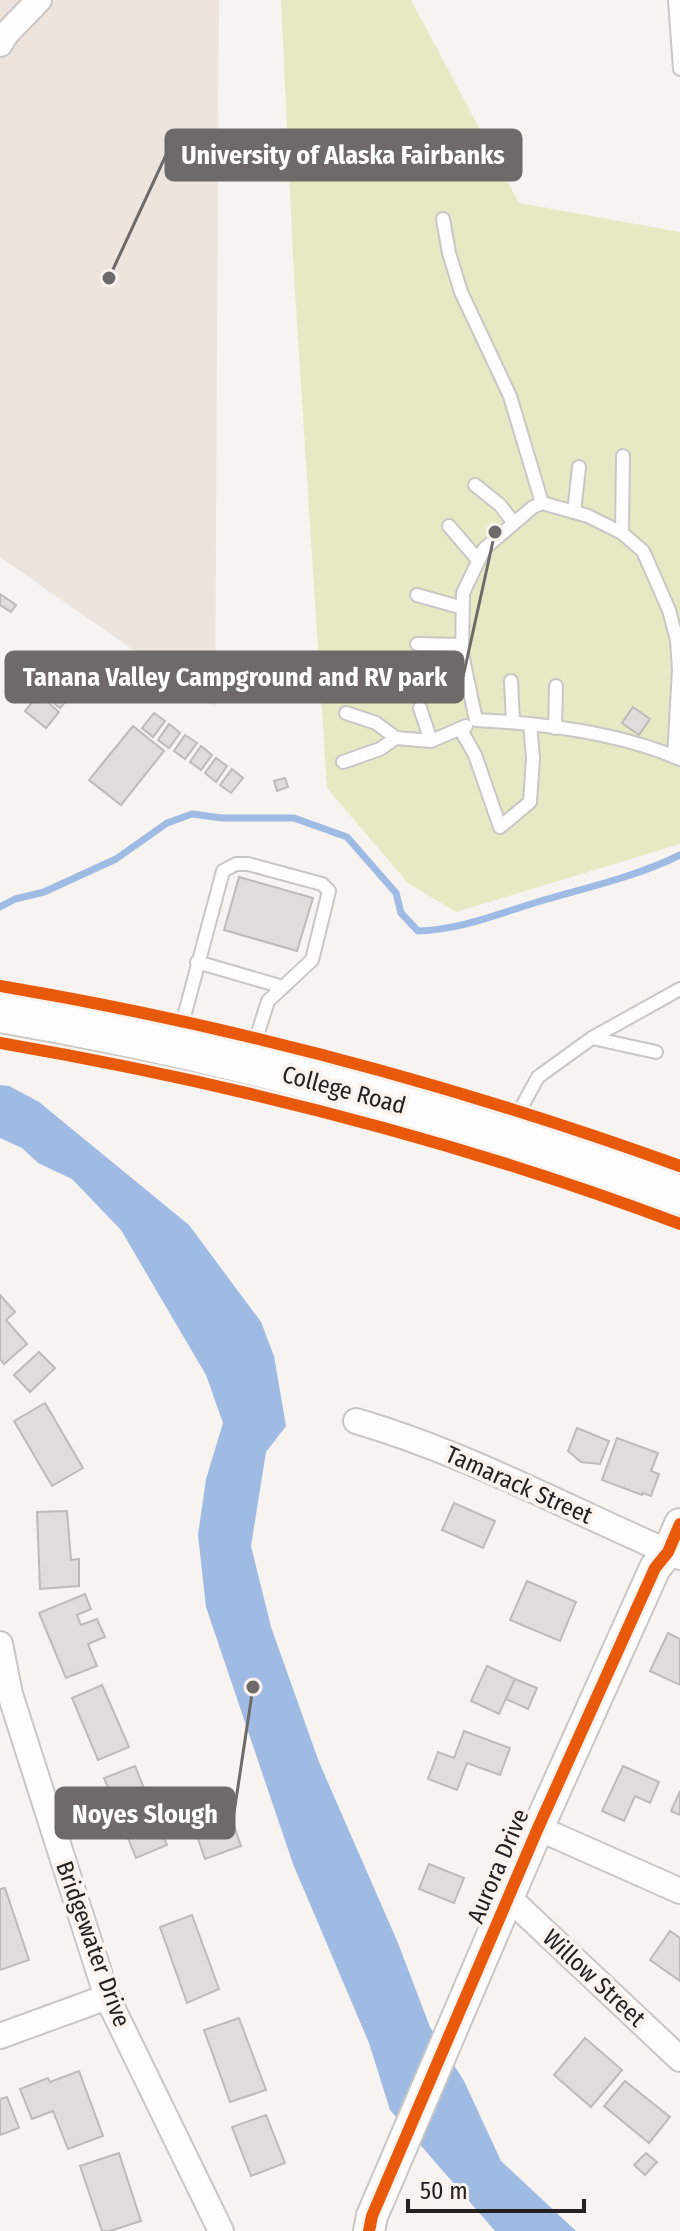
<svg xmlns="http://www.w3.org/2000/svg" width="680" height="2231" font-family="'Fira Sans Condensed',sans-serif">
  <rect width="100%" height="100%" fill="#f6f3f0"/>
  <polygon fill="#ede4de" points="0,0 219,0 215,707 0,557"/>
  <polygon fill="#e6e9c3" points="281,0 411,0 519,203 680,232 680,844 456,912 408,883 327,788 294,276"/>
  <polygon fill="#9fbbe3" points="0,1085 9,1086 39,1102 189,1225 261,1322 274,1356 286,1426 266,1452 251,1546 271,1627 319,1762 398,1943 430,2027 464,2081 501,2161 576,2231 495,2231 390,2110 369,2043 293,1864 206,1607 198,1535 206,1479 223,1423 206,1375 121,1230 72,1179 38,1163 22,1148 0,1138"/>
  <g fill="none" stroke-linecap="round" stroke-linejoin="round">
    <path stroke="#9fbbe3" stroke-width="7" d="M0,907L15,899L44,892L116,859L167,823L192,814L222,818H294L347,837L396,893L401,913L418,931C461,930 503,912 544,900C589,887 638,876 680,855"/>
  </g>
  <g fill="#dfdcda" stroke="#bdbbb9" stroke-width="2">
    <polygon points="0,594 16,605 11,612 0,605"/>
    <polygon points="53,675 73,693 60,708 39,691"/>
    <polygon points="39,694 59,712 46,728 25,711"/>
    <polygon points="633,707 650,719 639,735 622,723"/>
    <polygon points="154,713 165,721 153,737 142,728"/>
    <polygon points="169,724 180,733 169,748 158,740"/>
    <polygon points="133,726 164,751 121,805 89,780"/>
    <polygon points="185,735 197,743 185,759 174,751"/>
    <polygon points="201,746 212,755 201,770 190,762"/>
    <polygon points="216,758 227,766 216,782 205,773"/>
    <polygon points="232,769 243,778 231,793 220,785"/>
    <polygon points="285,778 288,787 277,791 274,781"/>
    <polygon points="239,877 313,898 297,951 224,930"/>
    <polygon points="0,1295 15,1312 6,1320 27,1344 4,1364 0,1359"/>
    <polygon points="39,1352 55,1368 30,1392 14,1375"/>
    <polygon points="45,1403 83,1468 52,1486 14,1421"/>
    <polygon points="577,1428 609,1441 600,1464 581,1462 568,1451"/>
    <polygon points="617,1438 658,1453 651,1471 659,1474 651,1496 643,1493 642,1495 602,1480"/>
    <polygon points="454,1503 495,1521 483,1548 442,1530"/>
    <polygon points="67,1511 71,1560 79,1559 79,1586 40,1589 37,1512"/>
    <polygon points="527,1581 576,1602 560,1641 510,1620"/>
    <polygon points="85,1594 91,1609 77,1615 81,1625 97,1619 105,1637 88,1644 97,1666 66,1678 39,1613"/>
    <polygon points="668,1633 680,1639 680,1685 650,1671"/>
    <polygon points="487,1666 515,1679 499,1714 471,1701"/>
    <polygon points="515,1679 537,1688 528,1709 506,1699"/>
    <polygon points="102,1685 129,1747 98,1760 72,1698"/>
    <polygon points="464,1731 510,1748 500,1775 467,1763 457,1790 428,1779 438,1752 454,1758"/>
    <polygon points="135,1766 167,1845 136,1858 104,1778"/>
    <polygon points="623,1766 659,1782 650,1803 635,1796 624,1821 602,1811"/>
    <polygon points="680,1791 680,1815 671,1811"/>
    <polygon points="225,1800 241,1846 205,1859 189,1813"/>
    <polygon points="429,1864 464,1878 454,1903 419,1889"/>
    <polygon points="5,1888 29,1960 0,1970 0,1889"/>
    <polygon points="192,1915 219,1989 187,2003 160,1927"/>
    <polygon points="670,1931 680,1938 680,1981 650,1960"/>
    <polygon points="239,2018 266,2090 230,2102 204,2030"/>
    <polygon points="585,2038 622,2070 591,2107 554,2075"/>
    <polygon points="79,2071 103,2136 68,2149 53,2111 32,2119 20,2089 48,2078 50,2082"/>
    <polygon points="625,2081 670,2117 649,2143 604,2106"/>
    <polygon points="7,2097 19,2128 0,2135 0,2099"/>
    <polygon points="266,2115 285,2163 251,2176 232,2127"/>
    <polygon points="119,2153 141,2221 110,2231 102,2231 80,2166"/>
    <polygon points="646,2153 657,2162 645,2175 634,2165"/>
  </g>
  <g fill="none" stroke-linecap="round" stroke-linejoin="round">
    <g stroke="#c9c7c5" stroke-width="16">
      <g id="service">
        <polyline points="675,0 680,69"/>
        <polyline points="443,219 449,253 461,292 510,396 542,503"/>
        <polyline points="475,485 500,505 513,522"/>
        <polyline points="574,512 579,467"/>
        <polyline points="449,526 478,560"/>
        <polyline points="622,533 623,456"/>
        <polyline points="417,595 463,608"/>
        <polyline points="417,644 462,645"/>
        <polyline points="511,681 513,722"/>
        <polyline points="417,683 469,686"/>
        <polyline points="420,708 431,741"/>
        <polyline points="346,713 376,723 396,738 431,741 466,726"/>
        <polyline points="555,728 556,686"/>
        <polyline points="461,730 475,755 500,827 530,802 533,758 530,724"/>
        <path d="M674,757L679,670L677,640L669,610L643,551L622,533L588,516L542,503L533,507L484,549L463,593L462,654L476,720C541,723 620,733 680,759"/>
        <polyline points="343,762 380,749 396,738"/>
        <polyline points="197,962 283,987"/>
        <polyline points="592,1038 656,1052"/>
        <polyline points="177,1043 223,871 236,864 248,864 322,884 329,891 312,960 268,1001 249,1061"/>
        <polyline points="512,1132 520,1110 538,1077 592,1038 680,989"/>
      </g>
    </g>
    <g stroke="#c9c7c5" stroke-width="28">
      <g id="minor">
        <polyline points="0,44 7,33 39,0"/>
        <path d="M356,1421C469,1454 572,1511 680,1557"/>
        <polyline points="0,1644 10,1694 107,1997 221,2231"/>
        <polyline points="538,1828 680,1891"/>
        <polyline points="508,1897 680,2059"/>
        <polyline points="0,2036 107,1997"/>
      </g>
    </g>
    <g stroke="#c9c7c5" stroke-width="34">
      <polyline id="tertiary" points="369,2231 372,2216 538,1828 655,1568 668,1552 680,1524"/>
    </g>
    <g stroke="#c9c7c5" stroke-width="42">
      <path id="primary" d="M0,1013C232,1053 459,1115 680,1195"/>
    </g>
    <use href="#service" stroke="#fefdfd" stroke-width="12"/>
    <use href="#minor" stroke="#fefdfd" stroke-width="24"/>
    <use href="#tertiary" stroke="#fefdfd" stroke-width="30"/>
    <use href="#primary" stroke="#fefdfd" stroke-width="38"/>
    <g stroke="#f9f2ed" stroke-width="17">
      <g id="cycleway">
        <path d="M0,986C232,1025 459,1086 680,1166"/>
        <path d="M0,1043C231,1083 461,1141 680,1224"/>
        <polyline points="369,2231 372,2216 538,1828 655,1568 668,1552 680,1524"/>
      </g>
    </g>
    <use href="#cycleway" stroke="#e8590c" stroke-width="12"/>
  </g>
  <g text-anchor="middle" stroke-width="8" stroke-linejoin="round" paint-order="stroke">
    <g font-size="24" fill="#242120" stroke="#f9f2ed">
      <text transform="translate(344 1090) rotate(15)" y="8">College Road</text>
      <text transform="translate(519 1485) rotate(24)" y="8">Tamarack Street</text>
      <text transform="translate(498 1866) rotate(-67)" y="8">Aurora Drive</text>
      <text transform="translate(93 1944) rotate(70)" y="8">Bridgewater Drive</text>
      <text transform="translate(594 1978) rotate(43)" y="8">Willow Street</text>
    </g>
  </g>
  <path fill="none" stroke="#6e6a69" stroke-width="3" d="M109 278L166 155M495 532L463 677M253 1687L234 1813"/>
  <g fill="#6e6a69" stroke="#f9f2ed" stroke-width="3">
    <circle cx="109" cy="278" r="8"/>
    <circle cx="495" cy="532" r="8"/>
    <circle cx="253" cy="1687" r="8"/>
  </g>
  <g fill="#6e6a69" stroke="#6e6a69" stroke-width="3">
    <rect x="166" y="130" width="355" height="50" rx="8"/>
    <rect x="6" y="652" width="457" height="50" rx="8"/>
    <rect x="56" y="1788" width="178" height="50" rx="8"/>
  </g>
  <g font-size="26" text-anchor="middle" font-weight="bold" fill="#fff">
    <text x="343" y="164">University of Alaska Fairbanks</text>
    <text x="235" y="686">Tanana Valley Campground and RV park</text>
    <text x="145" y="1823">Noyes Slough</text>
  </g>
  <path d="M408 2199v12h176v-12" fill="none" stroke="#242120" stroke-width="4"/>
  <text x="420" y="2199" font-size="24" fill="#242120" stroke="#f9f2ed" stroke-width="6" paint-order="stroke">50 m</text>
</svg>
